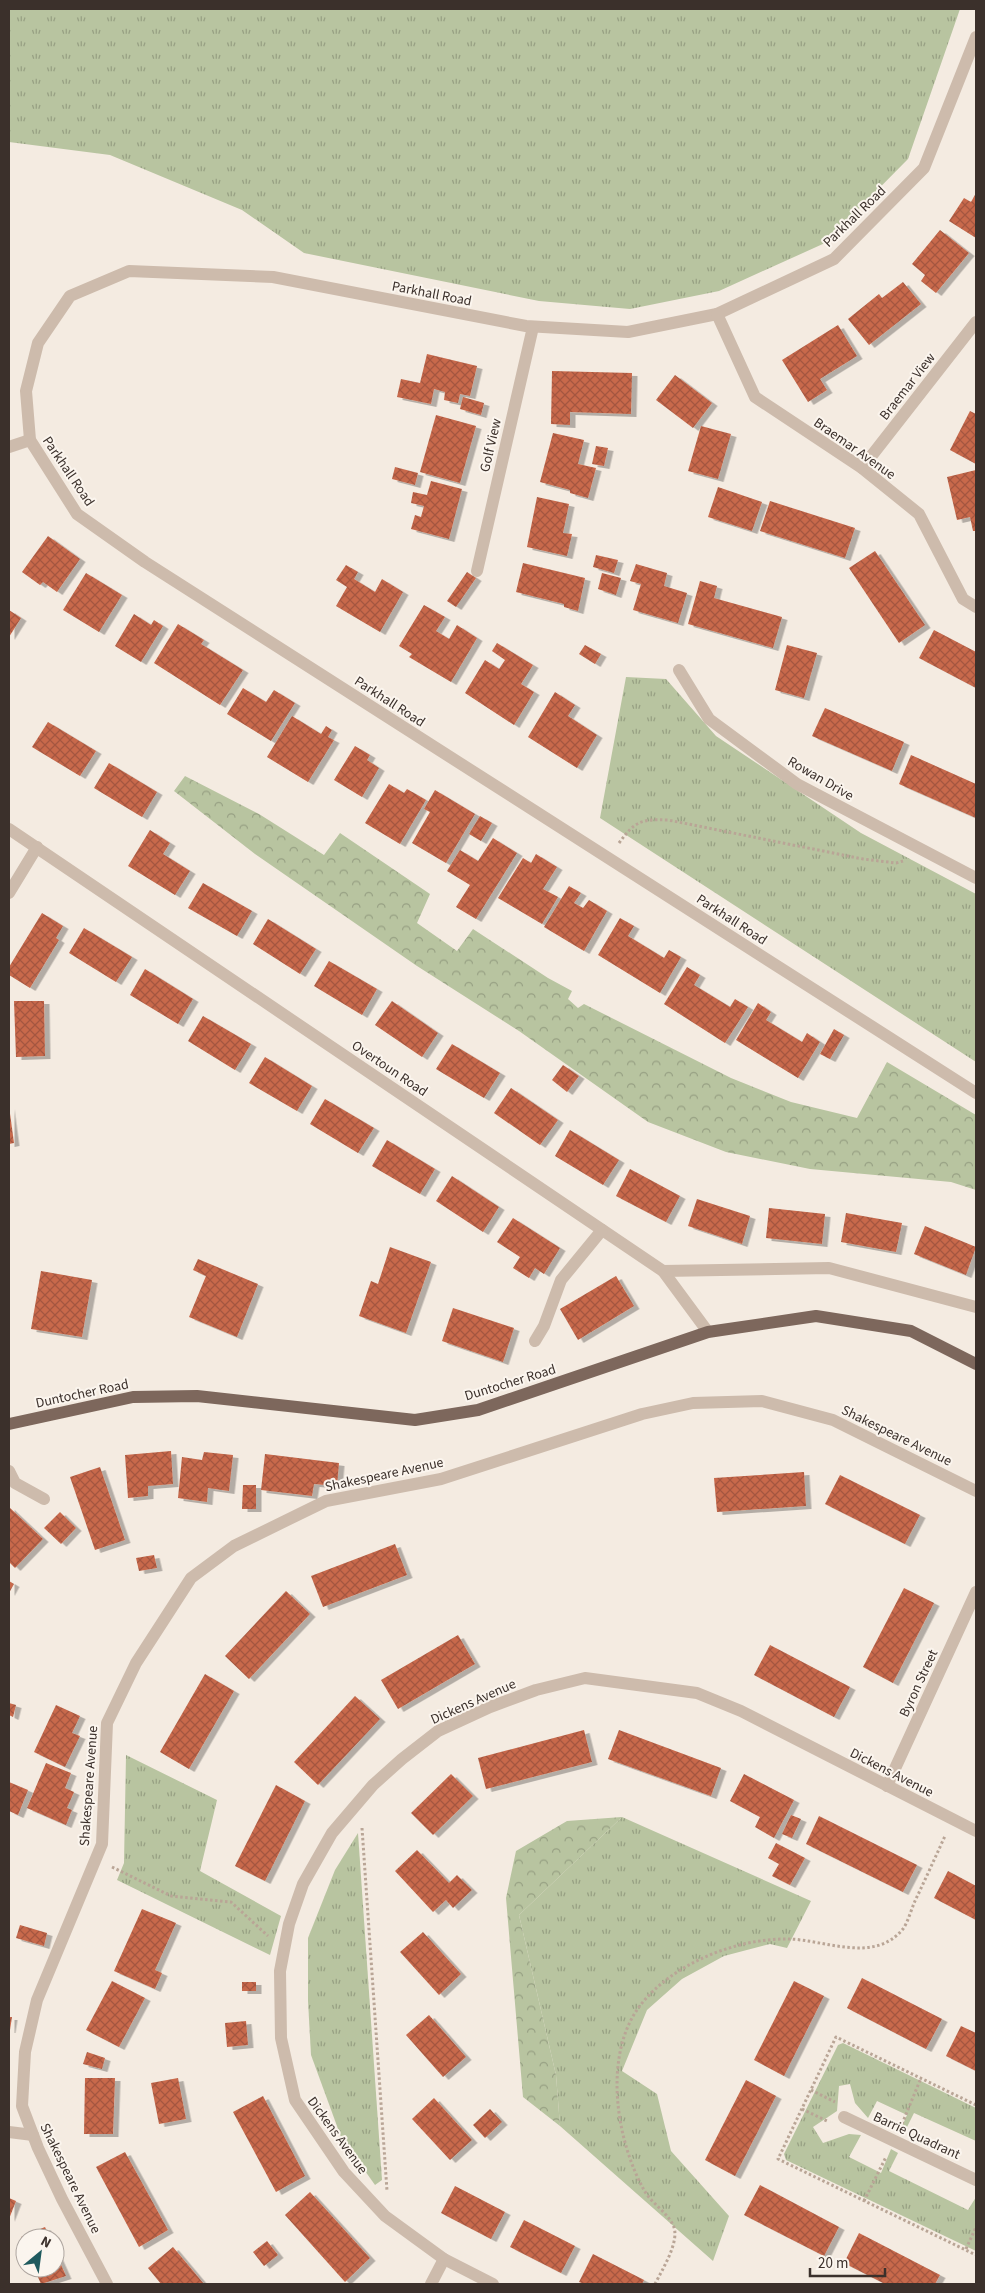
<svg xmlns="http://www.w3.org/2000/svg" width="985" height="2293" font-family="'Source Sans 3',sans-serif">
  <defs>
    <pattern id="grass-tufts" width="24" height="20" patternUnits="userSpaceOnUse" patternTransform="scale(1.25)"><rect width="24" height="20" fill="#b8c4a0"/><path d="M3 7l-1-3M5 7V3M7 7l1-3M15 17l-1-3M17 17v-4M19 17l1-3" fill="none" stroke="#97a083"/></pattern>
    <pattern id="forest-crowns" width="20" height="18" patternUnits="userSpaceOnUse" patternTransform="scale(1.25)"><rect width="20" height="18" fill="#b8c4a0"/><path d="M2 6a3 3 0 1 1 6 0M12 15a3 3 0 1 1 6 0" fill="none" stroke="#97a083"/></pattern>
    <pattern id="building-cross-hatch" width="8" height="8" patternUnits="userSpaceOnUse" patternTransform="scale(1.25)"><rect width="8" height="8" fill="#c8694b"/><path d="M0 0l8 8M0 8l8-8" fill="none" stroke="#a4573f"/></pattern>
    <filter id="shadow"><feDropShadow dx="5.5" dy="3" stdDeviation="0" flood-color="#0004"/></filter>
  </defs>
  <rect width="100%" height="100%" fill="#f4ebe1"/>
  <g fill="url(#grass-tufts)">
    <polygon points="9,9 960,9 908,159 825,243 719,291 630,309 539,301 304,253 242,210 110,155 9,142"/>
    <polygon points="626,677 666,679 716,736 861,833 976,894 976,1062 600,818"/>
    <polygon points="126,1755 217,1800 200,1871 281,1916 270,1955 117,1880 124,1863"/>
    <polygon points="622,1817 811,1901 787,1948 770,1944 724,1956 682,1979 647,2010 622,2071 657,2094 671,2151 729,2216 713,2261 560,2126 556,2075 519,1915"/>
    <polygon points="358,1833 382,2180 375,2185 341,2137 311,2055 308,2001 308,1938 335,1870"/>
    <polygon points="843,2043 976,2108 976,2141 914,2113 903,2135 899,2133 907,2115 877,2101 868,2118 855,2103 850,2084 839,2086 837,2111 813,2127 823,2143 849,2134 861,2135 849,2157 881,2173 891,2149 898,2153 889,2171 968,2210 976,2197 976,2251 786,2160 784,2154 838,2045"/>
  </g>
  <g fill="url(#forest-crowns)">
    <polygon points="185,776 259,814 324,855 340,833 430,894 417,923 457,951 473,929 548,978 572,991 568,999 578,1008 584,1004 731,1078 791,1102 857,1118 887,1062 976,1115 976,1190 951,1182 810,1169 726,1152 648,1122 519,1031 417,966 255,854 174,791"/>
    <polygon points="622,1817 519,1915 556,2075 560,2126 523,2097 506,1898 516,1851 567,1821"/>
  </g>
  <g fill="url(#building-cross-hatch)" filter="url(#shadow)">
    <polygon points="976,193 976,238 949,221 964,198 971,202"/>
    <polygon points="940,230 969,253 936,293 921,281 925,275 912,264"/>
    <polygon points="903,282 921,304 869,345 848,319 879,294 882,298"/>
    <polygon points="838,325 857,356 820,379 827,390 808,402 782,360"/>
    <polygon points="427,354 477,366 470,396 460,394 458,403 444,400 445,392 434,389 431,404 397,397 401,379 420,383"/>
    <polygon points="552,371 632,373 631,414 570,412 570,425 551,424"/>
    <polygon points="675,375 712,403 693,428 656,400"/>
    <polygon points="463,397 484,403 481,415 460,409"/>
    <polygon points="970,411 976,414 976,464 950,450"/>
    <polygon points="436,415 476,426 460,483 420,472"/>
    <polygon points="701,426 731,434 718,479 688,471"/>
    <polygon points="553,433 584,440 578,464 596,468 588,498 570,493 570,490 540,482"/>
    <polygon points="596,446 608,448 604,466 592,464"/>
    <polygon points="395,467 418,473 415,485 392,479"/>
    <polygon points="976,470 976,531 973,531 970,517 957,520 947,477"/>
    <polygon points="431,481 462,489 449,539 411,529 415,515 421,517 424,506 411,503 413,492 427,495"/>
    <polygon points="718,487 762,502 752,531 708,517"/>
    <polygon points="537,497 569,504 563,533 572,534 567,556 527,547"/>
    <polygon points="770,501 855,528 845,558 760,531"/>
    <polygon points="48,536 80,559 57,592 43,582 40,585 22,572"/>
    <polygon points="875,551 925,625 899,643 849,568"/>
    <polygon points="596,555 618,560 614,573 593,567"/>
    <polygon points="523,563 585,578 578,611 564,607 564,604 516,592"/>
    <polygon points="636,564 667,573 664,586 687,593 678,623 633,610 641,584 630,581"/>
    <polygon points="346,565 358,572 354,579 375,592 382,579 403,592 380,632 336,606 347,587 336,580"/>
    <polygon points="467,572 476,578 456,607 447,601"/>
    <polygon points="86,573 122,595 99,632 63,610"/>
    <polygon points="602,573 621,578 616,595 598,589"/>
    <polygon points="700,581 717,586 714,598 782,617 773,648 688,624"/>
    <polygon points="424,605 445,617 436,631 449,639 457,625 477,638 451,682 409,657 412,654 399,646"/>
    <polygon points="9,610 21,618 9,637"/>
    <polygon points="134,614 151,625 154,620 163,626 141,662 115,646"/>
    <polygon points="178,624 204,640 201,644 243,670 220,705 154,663"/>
    <polygon points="934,630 976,652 976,688 919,658"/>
    <polygon points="497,643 533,665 521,684 534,692 514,725 465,693 485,660 499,669 505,660 492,651"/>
    <polygon points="585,645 601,654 595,664 579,654"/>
    <polygon points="787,645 817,653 804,698 775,690"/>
    <polygon points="243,688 266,702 274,690 295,703 271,741 227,714"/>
    <polygon points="555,692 575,705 568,716 597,735 577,768 528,737"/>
    <polygon points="825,708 904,742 892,771 812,736"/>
    <polygon points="292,716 321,734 326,726 332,730 328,737 334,740 308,782 267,757"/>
    <polygon points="48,722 96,751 80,776 32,747"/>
    <polygon points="355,746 370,755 367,760 379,768 362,797 334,780"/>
    <polygon points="911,755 976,784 976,818 899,784"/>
    <polygon points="109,763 157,792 142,817 94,788"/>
    <polygon points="389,784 404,793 407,789 426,800 400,844 365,823"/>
    <polygon points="435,790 475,814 446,863 412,843 430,812 424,809"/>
    <polygon points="480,816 492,823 481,841 469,834"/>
    <polygon points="150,830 170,843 163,854 190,871 175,895 128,866"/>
    <polygon points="493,838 517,853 476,919 456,907 470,885 447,871 460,850 478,861"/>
    <polygon points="536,854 557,867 543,889 558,897 542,924 498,898 523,858 531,863"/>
    <polygon points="203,883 252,911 237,936 188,908"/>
    <polygon points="569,886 581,893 574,903 583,908 589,900 607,911 584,951 544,927"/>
    <polygon points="42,913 63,926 56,938 59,940 30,988 9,975 9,967"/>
    <polygon points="620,918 634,926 628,936 664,958 669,950 681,957 660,993 598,955"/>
    <polygon points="268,919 316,949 300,974 253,944"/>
    <polygon points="84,928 132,957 116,982 69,953"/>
    <polygon points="329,961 377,989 362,1015 314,986"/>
    <polygon points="687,967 700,975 694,985 730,1007 735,999 748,1007 725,1043 664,1004"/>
    <polygon points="145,969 193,999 178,1024 130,995"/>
    <polygon points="14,1001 44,1001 45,1056 16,1057"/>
    <polygon points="392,1001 438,1033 422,1057 375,1025"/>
    <polygon points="758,1003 771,1012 766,1020 802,1042 807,1033 820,1042 798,1078 736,1040"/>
    <polygon points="203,1016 251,1044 235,1070 188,1041"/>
    <polygon points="834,1029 844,1035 830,1059 820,1054"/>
    <polygon points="452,1044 500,1073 484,1098 436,1069"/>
    <polygon points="265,1057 312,1086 297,1111 249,1083"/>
    <polygon points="563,1065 579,1076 567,1092 552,1080"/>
    <polygon points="511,1088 558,1120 540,1145 494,1113"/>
    <polygon points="325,1099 374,1128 358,1153 310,1124"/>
    <polygon points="9,1106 14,1143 9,1144"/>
    <polygon points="570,1130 619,1160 603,1185 555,1156"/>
    <polygon points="387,1140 435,1169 420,1194 372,1166"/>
    <polygon points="630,1169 680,1196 666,1222 616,1196"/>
    <polygon points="452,1176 499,1207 483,1232 436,1201"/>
    <polygon points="697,1199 750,1216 742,1244 688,1226"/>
    <polygon points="769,1208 825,1214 822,1244 766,1238"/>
    <polygon points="846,1213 902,1223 896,1252 841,1242"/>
    <polygon points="513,1218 560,1248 544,1274 535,1268 529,1278 513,1268 520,1257 497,1242"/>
    <polygon points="925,1226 976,1247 966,1275 914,1254"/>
    <polygon points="390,1247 431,1262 406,1333 359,1316 371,1281 378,1284"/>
    <polygon points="198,1259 258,1284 237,1337 189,1317 206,1276 193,1270"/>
    <polygon points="41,1271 92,1280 82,1337 31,1329"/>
    <polygon points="616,1276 634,1306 578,1340 560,1309"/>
    <polygon points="453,1308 514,1328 503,1362 442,1341"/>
    <polygon points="171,1451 173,1484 148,1486 148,1496 128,1498 125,1455"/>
    <polygon points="204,1452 233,1455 229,1491 208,1488 207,1502 178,1498 182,1457 202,1460"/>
    <polygon points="265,1454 339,1463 337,1486 314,1484 312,1496 261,1490"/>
    <polygon points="100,1467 125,1540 95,1550 70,1477"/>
    <polygon points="804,1472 806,1506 717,1512 714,1478"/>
    <polygon points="840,1475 920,1515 905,1544 825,1504"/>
    <polygon points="243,1485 256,1485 256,1509 242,1509"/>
    <polygon points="9,1507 43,1539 15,1568 9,1562"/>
    <polygon points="60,1512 76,1528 61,1544 44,1528"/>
    <polygon points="395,1544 407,1575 323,1607 311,1576"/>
    <polygon points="154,1555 157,1568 139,1571 136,1558"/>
    <polygon points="9,1581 14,1584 9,1593"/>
    <polygon points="904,1588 934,1603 893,1683 863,1667"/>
    <polygon points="286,1591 310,1614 249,1679 225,1656"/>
    <polygon points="458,1635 475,1664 398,1709 381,1680"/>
    <polygon points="770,1645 850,1687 834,1717 754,1675"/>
    <polygon points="205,1674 234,1691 189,1769 160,1752"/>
    <polygon points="355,1696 380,1719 318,1785 294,1762"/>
    <polygon points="9,1703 16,1705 13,1717 9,1715"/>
    <polygon points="56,1705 80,1716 72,1733 80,1736 65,1767 34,1752"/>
    <polygon points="584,1730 592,1762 486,1789 478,1758"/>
    <polygon points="619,1730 721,1768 711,1796 608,1759"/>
    <polygon points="46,1763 71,1773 65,1788 74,1792 67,1808 72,1810 66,1825 27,1808"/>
    <polygon points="451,1774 473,1796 433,1835 411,1813"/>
    <polygon points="744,1774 794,1800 774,1838 755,1827 760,1817 730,1801"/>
    <polygon points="9,1782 28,1790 18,1815 9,1811"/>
    <polygon points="276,1785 305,1801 265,1881 235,1866"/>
    <polygon points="791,1815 801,1819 792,1838 782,1834"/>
    <polygon points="819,1816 917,1865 903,1892 806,1844"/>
    <polygon points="776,1843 805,1858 790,1885 772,1876 779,1864 768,1858"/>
    <polygon points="417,1850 449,1883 457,1875 472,1890 453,1908 446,1900 433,1912 395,1871"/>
    <polygon points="948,1871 976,1886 976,1920 934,1898"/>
    <polygon points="142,1909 176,1923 155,1970 162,1973 155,1989 114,1971"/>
    <polygon points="20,1925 47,1933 44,1946 16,1938"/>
    <polygon points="423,1932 461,1974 439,1995 400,1952"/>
    <polygon points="862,1978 942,2019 926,2049 847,2008"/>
    <polygon points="112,1981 145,1998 119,2047 86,2030"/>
    <polygon points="794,1981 824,1996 784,2076 754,2060"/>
    <rect x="242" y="1982" width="14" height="9"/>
    <polygon points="429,2015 466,2057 443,2077 406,2035"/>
    <polygon points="9,2017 12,2017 10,2030 9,2030"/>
    <polygon points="246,2021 248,2045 227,2047 225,2023"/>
    <polygon points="961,2026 976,2033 976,2071 946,2056"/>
    <polygon points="87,2052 105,2058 102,2069 83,2064"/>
    <polygon points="85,2078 115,2078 113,2134 84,2134"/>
    <polygon points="178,2078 186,2119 159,2124 151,2083"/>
    <polygon points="746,2080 776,2096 735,2176 705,2160"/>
    <polygon points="263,2096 305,2176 276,2192 233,2112"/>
    <polygon points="434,2098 472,2140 450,2160 412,2119"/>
    <polygon points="490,2109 502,2122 485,2138 473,2125"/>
    <polygon points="125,2152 168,2230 139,2247 96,2167"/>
    <polygon points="760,2185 839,2227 824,2256 744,2215"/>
    <polygon points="455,2186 505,2212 491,2239 441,2213"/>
    <polygon points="310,2192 370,2258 345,2282 285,2215"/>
    <polygon points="9,2198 16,2201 9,2219"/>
    <polygon points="524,2220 575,2246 561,2273 510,2247"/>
    <polygon points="45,2227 50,2238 25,2238 25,2246 21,2237"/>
    <polygon points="859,2233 940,2275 935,2284 885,2284 844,2263"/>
    <polygon points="267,2241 278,2255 264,2266 253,2252"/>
    <polygon points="173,2247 204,2284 161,2284 148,2268"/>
    <polygon points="55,2251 66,2276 41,2284 34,2268 55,2268"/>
    <polygon points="593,2254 644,2280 642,2284 584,2284 579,2282"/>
  </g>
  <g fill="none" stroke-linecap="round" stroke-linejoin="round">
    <g stroke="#b9a596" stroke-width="3" stroke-dasharray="2.5 2.5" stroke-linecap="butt">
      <path d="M619,843C635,821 641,819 668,820L863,859L896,863L903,861"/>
      <polyline points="362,1828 387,2191"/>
      <polyline points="112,1867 171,1896 231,1902 268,1936"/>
      <polyline points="811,2090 835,2102"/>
      <polyline points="976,2105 836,2037 778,2159 976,2255"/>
      <polyline points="802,2109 827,2121"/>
      <polyline points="902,2124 921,2078"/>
      <polyline points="864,2201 886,2157"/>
      <polyline points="966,2249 976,2227"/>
      <path d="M655,2284C662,2270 681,2240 673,2225C667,2212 651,2203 644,2190C616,2140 603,2056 639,2007C671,1964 736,1938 789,1939C826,1940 874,1964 903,1929C908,1922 911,1910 915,1901C925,1880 935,1858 945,1836"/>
    </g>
    <g stroke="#cdbbac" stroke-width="12">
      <polyline points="976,37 924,168 834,259 717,314 628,332 526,326 273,277 129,271 70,296 38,343 26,391 30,440 77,514 145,562 976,1093"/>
      <polyline points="717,314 755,397 862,468 919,514 963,599 976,607"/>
      <polyline points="9,447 30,440"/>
      <polyline points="862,468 976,322"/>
      <polyline points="477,571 533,327"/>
      <polyline points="679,670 709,719 797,784 976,878"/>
      <polyline points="9,829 663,1271 708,1332"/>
      <polyline points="9,893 37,847"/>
      <polyline points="663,1271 829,1268 976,1307"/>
      <polyline points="535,1341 544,1326 561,1280 602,1230"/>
      <polyline points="9,1471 15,1483 44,1499"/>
      <polyline points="887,1786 976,1592"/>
      <polyline points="844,2117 976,2180"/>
      <polyline points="9,2132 33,2135"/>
      <polyline points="107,2284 62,2199 38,2148 22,2106 25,2052 37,2000 102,1844 107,1723 136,1663 191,1578 234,1546 326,1501 441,1479 642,1414 693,1403 762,1401 833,1420 976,1491"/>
      <polyline points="431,2284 444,2259"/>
      <polyline points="493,2284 444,2259 385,2216 344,2172 295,2100 281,2038 280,1971 289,1924 303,1884 332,1833 373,1785 402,1759 438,1731 490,1707 536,1690 585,1678 697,1693 741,1711 976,1831"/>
    </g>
    <polyline stroke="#7d675c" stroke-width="12" points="9,1424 133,1397 197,1396 415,1420 478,1410 708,1332 816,1316 911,1331 976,1364"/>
  </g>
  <g text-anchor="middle" stroke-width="4" stroke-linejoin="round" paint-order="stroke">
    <g font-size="14" fill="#3b302b" stroke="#fbf5ee">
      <text transform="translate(854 216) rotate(-44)" y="5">Parkhall Road</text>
      <text transform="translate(432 293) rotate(11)" y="5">Parkhall Road</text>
      <text transform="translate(907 386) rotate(-52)" y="5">Braemar View</text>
      <text transform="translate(490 445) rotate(-77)" y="5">Golf View</text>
      <text transform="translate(855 448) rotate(35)" y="5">Braemar Avenue</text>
      <text transform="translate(69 471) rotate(56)" y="5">Parkhall Road</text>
      <text transform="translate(390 701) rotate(33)" y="5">Parkhall Road</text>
      <text transform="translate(821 778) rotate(30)" y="5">Rowan Drive</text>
      <text transform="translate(732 919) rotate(33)" y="5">Parkhall Road</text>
      <text transform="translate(390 1068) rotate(34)" y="5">Overtoun Road</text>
      <text transform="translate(510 1382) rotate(-17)" y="5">Duntocher Road</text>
      <text transform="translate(82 1393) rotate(-12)" y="5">Duntocher Road</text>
      <text transform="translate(897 1435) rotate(26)" y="5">Shakespeare Avenue</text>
      <text transform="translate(384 1474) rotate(-12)" y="5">Shakespeare Avenue</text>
      <text transform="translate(918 1683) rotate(-65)" y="5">Byron Street</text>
      <text transform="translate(473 1701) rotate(-24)" y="5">Dickens Avenue</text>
      <text transform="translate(892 1772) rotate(27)" y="5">Dickens Avenue</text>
      <text transform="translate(88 1786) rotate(-86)" y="5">Shakespeare Avenue</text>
      <text transform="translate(338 2135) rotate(54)" y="5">Dickens Avenue</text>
      <text transform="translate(917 2135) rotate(25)" y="5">Barrie Quadrant</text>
      <text transform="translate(71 2178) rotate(64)" y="5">Shakespeare Avenue</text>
    </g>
  </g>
  <rect width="985" height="2293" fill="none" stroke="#3b302b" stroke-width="20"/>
  <g transform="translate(40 2253) rotate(29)"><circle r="24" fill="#fbf5ee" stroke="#aea6a0"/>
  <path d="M0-4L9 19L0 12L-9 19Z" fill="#1f5a5e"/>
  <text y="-8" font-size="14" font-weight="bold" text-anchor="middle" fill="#3b302b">N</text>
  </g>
  <path d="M810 2268v8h75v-8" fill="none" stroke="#3b302b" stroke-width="2.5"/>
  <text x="818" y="2268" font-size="15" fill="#3b302b" stroke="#fbf5ee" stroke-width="4" paint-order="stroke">20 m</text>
</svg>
